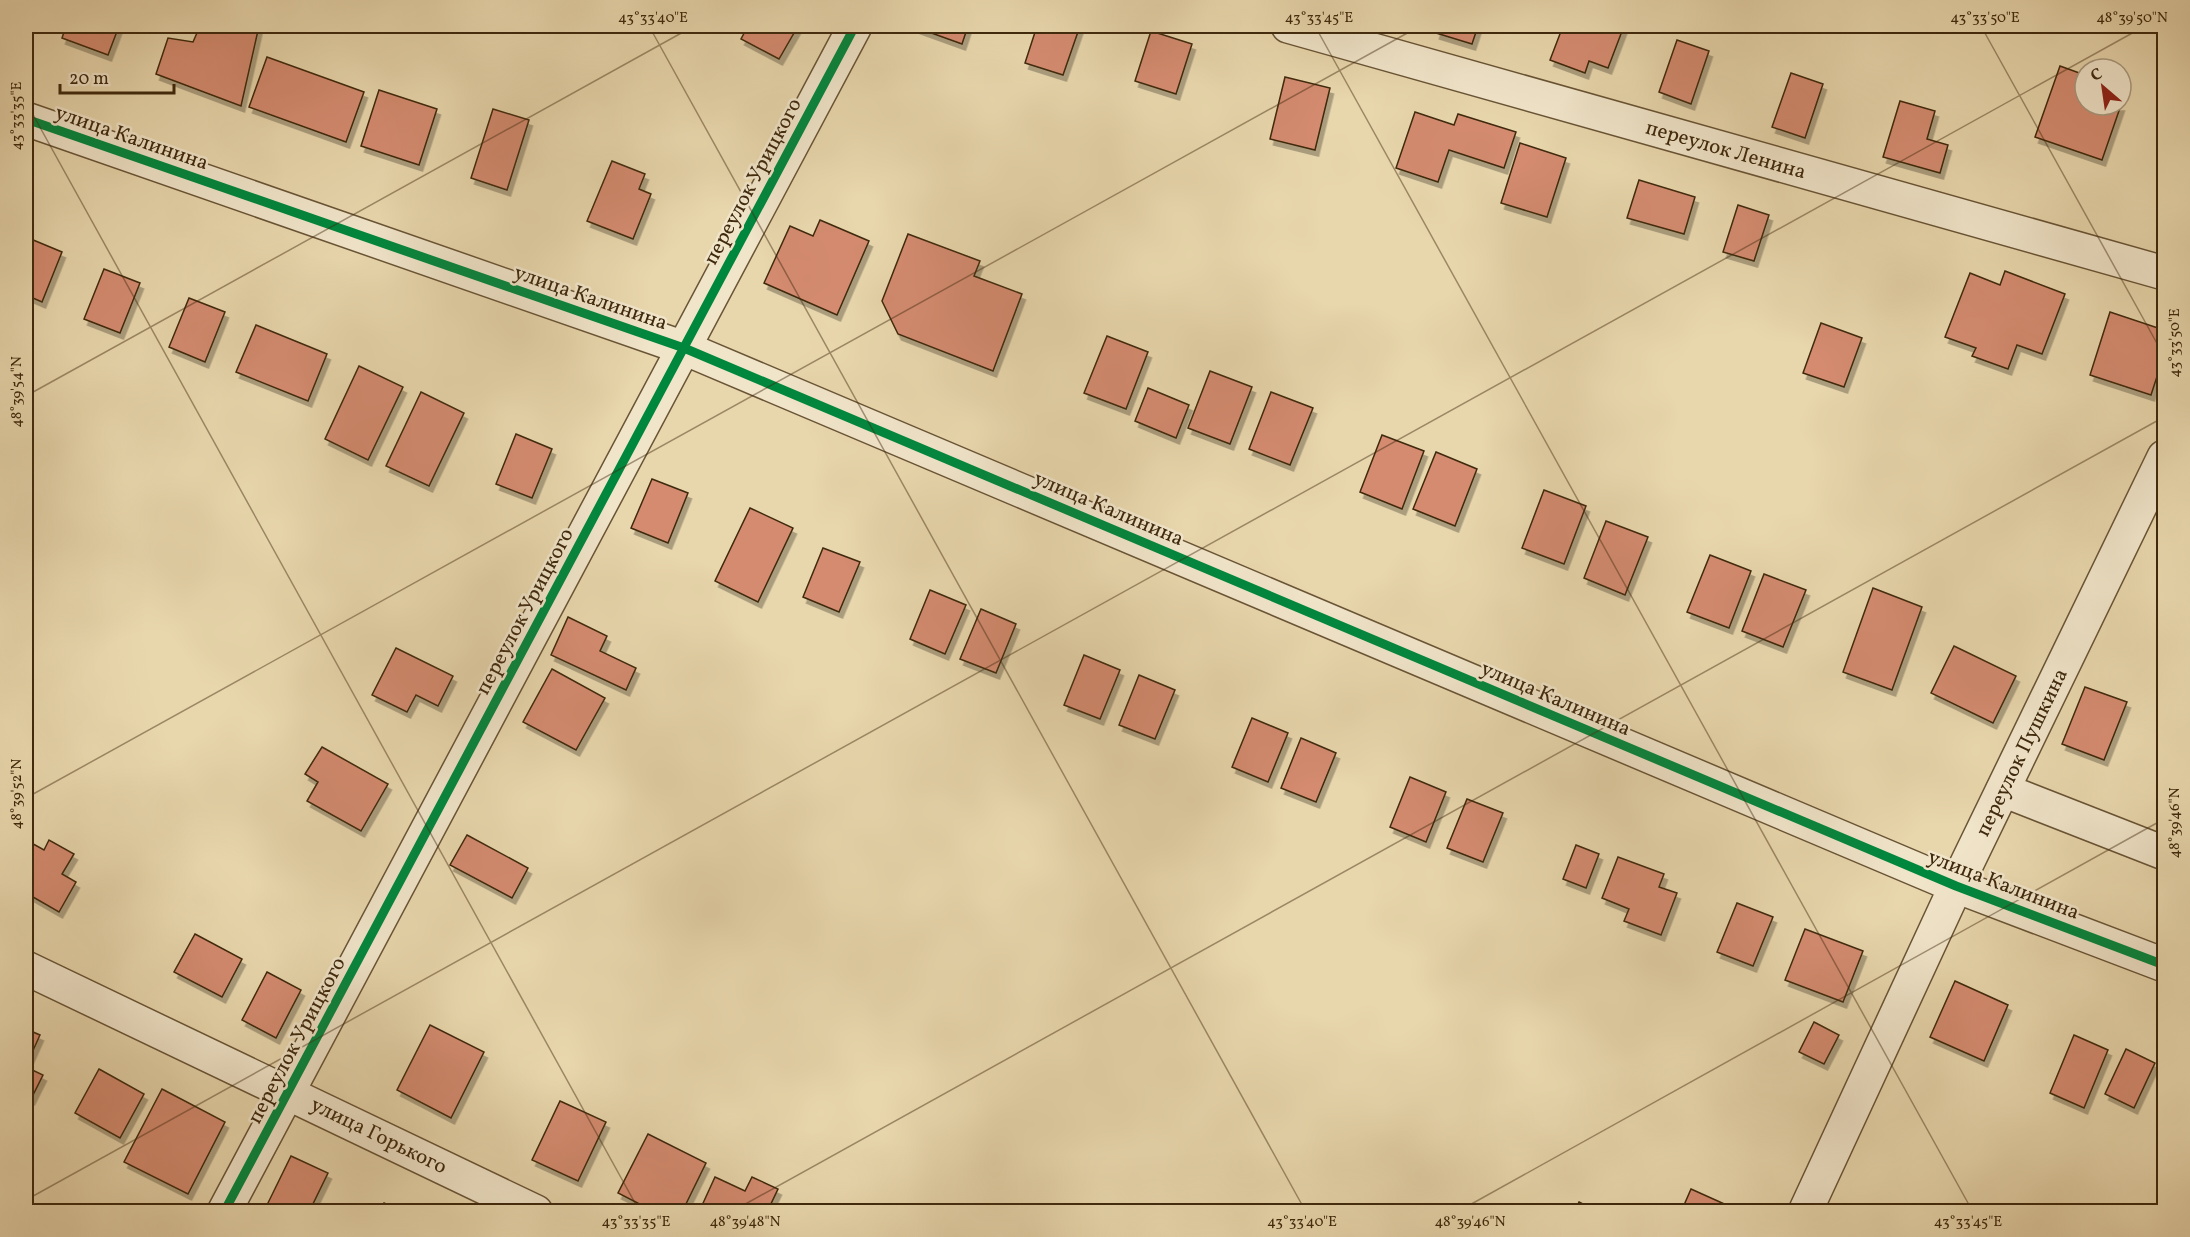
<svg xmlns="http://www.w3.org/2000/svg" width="2190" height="1237" font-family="Vollkorn,serif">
  <defs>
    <filter id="shadow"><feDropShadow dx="3.5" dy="6" stdDeviation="0" flood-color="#0004"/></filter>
  </defs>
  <rect width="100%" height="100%" fill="#e8d6ac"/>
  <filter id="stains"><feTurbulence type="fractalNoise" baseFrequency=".00333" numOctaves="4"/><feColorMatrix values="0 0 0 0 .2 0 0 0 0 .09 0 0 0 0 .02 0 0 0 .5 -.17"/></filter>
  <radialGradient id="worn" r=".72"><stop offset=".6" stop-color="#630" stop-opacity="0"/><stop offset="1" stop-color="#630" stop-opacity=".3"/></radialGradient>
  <g fill="#d48b6f" stroke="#3f290d" stroke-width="1.5" filter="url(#shadow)">
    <polygon points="66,26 119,26 108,55 62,38"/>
    <polygon points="200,26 259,26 241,106 156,74 168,38 193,42"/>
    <polygon points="748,26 798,26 779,59 741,39"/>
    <polygon points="912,26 968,26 962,44"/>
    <polygon points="1037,26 1080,26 1063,75 1025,63"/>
    <polygon points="1438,26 1478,26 1472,44 1436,33"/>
    <polygon points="1563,26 1591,28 1592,26 1624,26 1608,68 1589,61 1585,73 1550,60"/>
    <polygon points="1151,31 1192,44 1176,94 1135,81"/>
    <polygon points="1677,40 1709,51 1691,104 1659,92"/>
    <polygon points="267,57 364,92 346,142 249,107"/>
    <polygon points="2060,66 2085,75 2085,105 2121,105 2102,160 2035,137"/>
    <polygon points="1791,73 1823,84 1805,138 1772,127"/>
    <polygon points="1285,77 1330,88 1315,150 1270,139"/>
    <polygon points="379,90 437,109 419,165 361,146"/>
    <polygon points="1900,101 1935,111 1927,139 1948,145 1940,173 1883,157"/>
    <polygon points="493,109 529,120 507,190 471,178"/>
    <polygon points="1415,112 1454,125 1458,114 1516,132 1504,168 1449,150 1438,182 1396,168"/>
    <polygon points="1520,143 1566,158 1547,217 1501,203"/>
    <polygon points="612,161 645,174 639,189 651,194 633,239 587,221"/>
    <polygon points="1639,180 1695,197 1684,234 1627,218"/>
    <polygon points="1738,205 1769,215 1754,261 1723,252"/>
    <polygon points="820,220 869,241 837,315 764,283 790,226 813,236"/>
    <polygon points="908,234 980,261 974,276 1022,294 993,371 898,334 882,301"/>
    <polygon points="26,237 62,252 42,302 26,295"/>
    <polygon points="104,269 140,283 120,333 84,319"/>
    <polygon points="2005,271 2065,294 2042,354 2017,345 2008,369 1972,356 1976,348 1945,337 1970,273 2000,285"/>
    <polygon points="189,298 225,312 205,362 169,347"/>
    <polygon points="2110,312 2164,330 2164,355 2151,395 2090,375"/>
    <polygon points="1821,323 1862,338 1844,387 1803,373"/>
    <polygon points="256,325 327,354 308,401 236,372"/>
    <polygon points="1107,336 1148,352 1126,409 1084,393"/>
    <polygon points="359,366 403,387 368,460 325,439"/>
    <polygon points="1210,371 1252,387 1230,444 1188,428"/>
    <polygon points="1148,388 1189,405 1176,438 1135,421"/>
    <polygon points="421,392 464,413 429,486 386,466"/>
    <polygon points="1271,392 1313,408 1290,465 1249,449"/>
    <polygon points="516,434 552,449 532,498 496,484"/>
    <polygon points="1382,435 1424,451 1402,509 1360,492"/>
    <polygon points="1436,452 1477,469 1455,526 1413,509"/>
    <polygon points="652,479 688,493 668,543 631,528"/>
    <polygon points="1544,490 1586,506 1564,564 1522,548"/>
    <polygon points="750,508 793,528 758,602 715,581"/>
    <polygon points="1606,521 1648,537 1625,595 1584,578"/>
    <polygon points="823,548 860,562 839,612 803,597"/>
    <polygon points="1710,555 1751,571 1729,628 1687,612"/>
    <polygon points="1764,574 1806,590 1783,647 1742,631"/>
    <polygon points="1873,588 1922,607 1892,690 1843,672"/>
    <polygon points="930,590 966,605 945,654 910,639"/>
    <polygon points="981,609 1016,624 996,673 960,659"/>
    <polygon points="568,617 607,636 600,651 636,668 626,690 551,655"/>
    <polygon points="1954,646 2016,676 1993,723 1931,693"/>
    <polygon points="396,648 453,676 438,706 416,695 407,712 372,695"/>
    <polygon points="1084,655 1120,670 1100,719 1064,705"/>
    <polygon points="552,669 605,698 576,750 523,722"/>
    <polygon points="1139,675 1175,690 1155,739 1119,725"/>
    <polygon points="2085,687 2127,702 2104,760 2062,744"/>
    <polygon points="1252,718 1288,733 1268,782 1232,767"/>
    <polygon points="1301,738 1336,753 1316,802 1281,788"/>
    <polygon points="322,747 388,784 361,831 307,801 318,782 305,774"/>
    <polygon points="1410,777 1446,792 1426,842 1390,827"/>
    <polygon points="1467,799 1503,813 1483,862 1447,848"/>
    <polygon points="467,835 528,868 512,898 450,865"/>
    <polygon points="26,840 44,850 49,840 74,854 62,874 76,882 59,912 26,893"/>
    <polygon points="1576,845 1599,854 1586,888 1563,879"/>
    <polygon points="1618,857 1664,874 1659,887 1677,893 1661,935 1624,921 1629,909 1602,898"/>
    <polygon points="1737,903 1773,917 1753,966 1717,952"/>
    <polygon points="1805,929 1863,951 1843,1002 1785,980"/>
    <polygon points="195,934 242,959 222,997 174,972"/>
    <polygon points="267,972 301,990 276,1038 242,1020"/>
    <polygon points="1955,981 2008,1005 1984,1061 1930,1037"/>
    <polygon points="1814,1022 1839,1035 1824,1064 1799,1052"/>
    <polygon points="430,1025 484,1052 451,1118 397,1090"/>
    <polygon points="26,1029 40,1035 26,1066"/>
    <polygon points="2074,1035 2108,1050 2084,1108 2050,1093"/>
    <polygon points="2126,1049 2155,1063 2134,1108 2105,1094"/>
    <polygon points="26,1067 43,1075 31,1099 26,1097"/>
    <polygon points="99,1069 144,1094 120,1138 75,1113"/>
    <polygon points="162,1089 225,1122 188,1194 124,1162"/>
    <polygon points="560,1101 606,1122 578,1181 532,1160"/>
    <polygon points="648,1134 706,1163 682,1212 655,1212 618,1193"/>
    <polygon points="291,1156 328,1173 309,1212 272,1212 265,1209"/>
    <polygon points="715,1177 745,1191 752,1177 778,1189 767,1212 699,1212"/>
    <polygon points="1691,1189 1740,1211 1740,1212 1681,1212"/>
    <polygon points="1579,1202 1598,1212 1574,1212"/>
    <polygon points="384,1203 402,1212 380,1212"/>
  </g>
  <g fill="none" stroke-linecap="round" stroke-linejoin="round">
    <g stroke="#695435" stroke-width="36">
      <g id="minor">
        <polyline points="1288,26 2164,273"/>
        <polyline points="26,119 684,348 1956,886 2164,965"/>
        <polyline points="2003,790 2164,853"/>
        <polyline points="26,968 536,1212"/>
        <polyline points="224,1212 855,26"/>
        <polyline points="1805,1212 1956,886 2164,457"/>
      </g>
    </g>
    <use href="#minor" stroke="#f0e4c9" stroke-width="33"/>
    <g stroke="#f0e4c9" stroke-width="13">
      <g id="cycleway">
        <polyline points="26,119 684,348 1956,886 2164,965"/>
        <polyline points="224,1212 855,26"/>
      </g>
    </g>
    <use href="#cycleway" stroke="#00873e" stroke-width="9"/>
  </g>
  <path fill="none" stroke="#3f290d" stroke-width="1.5" stroke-opacity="0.45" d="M649,26L1306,1212M1315,26L1973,1212M1981,26L2164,356M26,102L640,1212M26,396L694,26M26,798L1420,26M26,1200L2145,26M731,1212L2164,417M1457,1212L2164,819"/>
  <g text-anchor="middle" stroke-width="5" stroke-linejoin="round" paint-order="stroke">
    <g font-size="21" fill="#3f290d" stroke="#f0e4c9">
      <text transform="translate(132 137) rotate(19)" y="7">улица Калинина</text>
      <text transform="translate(1726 149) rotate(16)" y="7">переулок Ленина</text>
      <text transform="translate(752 181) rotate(-62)" y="7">переулок Урицкого</text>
      <text transform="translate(591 297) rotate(19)" y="7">улица Калинина</text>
      <text transform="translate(1109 508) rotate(23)" y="7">улица Калинина</text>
      <text transform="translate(524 611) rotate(-62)" y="7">переулок Урицкого</text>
      <text transform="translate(1556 698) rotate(23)" y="7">улица Калинина</text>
      <text transform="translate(2021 752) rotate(-64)" y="7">переулок Пушкина</text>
      <text transform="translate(2004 884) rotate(21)" y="7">улица Калинина</text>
      <text transform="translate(296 1040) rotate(-62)" y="7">переулок Урицкого</text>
      <text transform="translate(379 1135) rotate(26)" y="7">улица Горького</text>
    </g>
  </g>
  <rect width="2190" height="1237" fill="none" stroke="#e8d6ac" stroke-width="66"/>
  <g transform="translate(2103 87) rotate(331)"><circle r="28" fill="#f0e4c9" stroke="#a9997e" stroke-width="1.5"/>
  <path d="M0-4.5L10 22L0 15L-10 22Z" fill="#8f2418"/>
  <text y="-9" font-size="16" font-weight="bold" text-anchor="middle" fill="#3f290d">С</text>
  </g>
  <path d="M60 84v9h114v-9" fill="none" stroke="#3f290d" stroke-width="3"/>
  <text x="69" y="84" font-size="18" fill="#3f290d" stroke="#f0e4c9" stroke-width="4.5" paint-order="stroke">20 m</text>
  <rect x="33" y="33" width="2124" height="1171" fill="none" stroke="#3f290d" stroke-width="2"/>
  <g font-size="15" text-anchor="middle" fill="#3f290d">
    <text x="653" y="22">43°33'40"E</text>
    <text x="1319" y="22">43°33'45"E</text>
    <text x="1985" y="22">43°33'50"E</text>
    <text x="2132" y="22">48°39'50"N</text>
    <text transform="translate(16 116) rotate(-90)" y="5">43°33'35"E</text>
    <text transform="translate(2174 343) rotate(-90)" y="5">43°33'50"E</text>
    <text transform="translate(16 392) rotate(-90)" y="5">48°39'54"N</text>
    <text transform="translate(16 794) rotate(-90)" y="5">48°39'52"N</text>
    <text transform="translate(2174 823) rotate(-90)" y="5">48°39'46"N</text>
    <text x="636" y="1226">43°33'35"E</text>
    <text x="745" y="1226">48°39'48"N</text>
    <text x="1302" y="1226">43°33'40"E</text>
    <text x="1470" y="1226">48°39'46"N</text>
    <text x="1968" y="1226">43°33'45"E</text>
  </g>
  <rect width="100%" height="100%" filter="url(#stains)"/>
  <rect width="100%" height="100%" fill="url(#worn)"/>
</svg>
